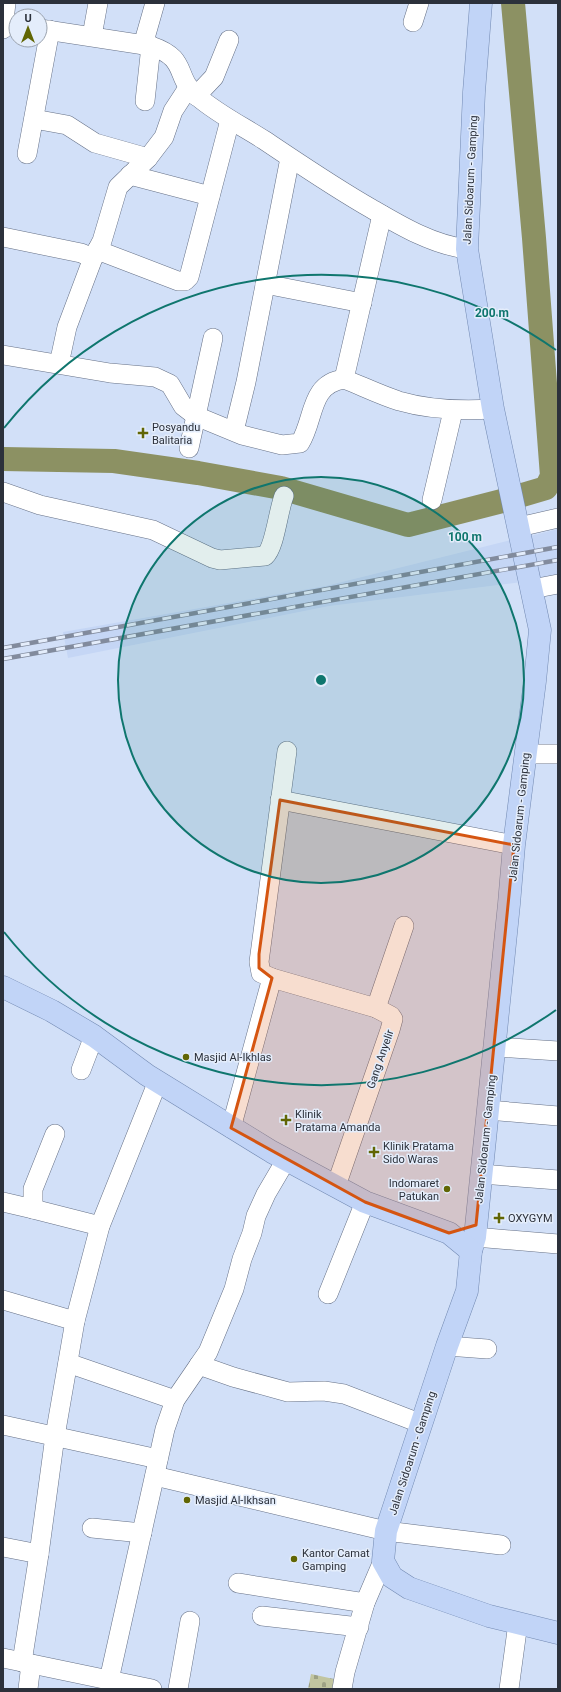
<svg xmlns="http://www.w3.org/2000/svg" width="561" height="1692" font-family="Roboto,sans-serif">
  <defs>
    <pattern id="cemetery-stones" width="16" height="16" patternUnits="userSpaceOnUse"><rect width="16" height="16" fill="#c1c5a0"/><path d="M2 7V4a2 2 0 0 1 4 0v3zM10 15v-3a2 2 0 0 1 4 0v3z" fill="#9da184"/></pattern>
  </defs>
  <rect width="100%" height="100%" fill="#d2e0f8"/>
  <g fill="#c5d6f5">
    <polygon points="558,529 558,578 537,581 527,537"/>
    <polygon points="515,539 523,582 329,606 68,658 63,632 326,586"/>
  </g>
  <polygon fill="url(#cemetery-stones)" points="311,1674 343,1681 341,1689 308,1689"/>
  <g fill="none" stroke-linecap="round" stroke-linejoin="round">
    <polyline stroke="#8c9163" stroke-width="24" points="3,459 114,461 198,473 281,488 408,525 502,501 546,488 552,476 534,238 513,3"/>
    <g stroke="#667187" stroke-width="20">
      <g id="minor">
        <polyline points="413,22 419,3"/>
        <polyline points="3,29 6,3"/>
        <path d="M40,29L151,46C190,59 173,77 198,97C218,114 242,126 264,140C300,164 335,188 372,209C401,226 433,245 467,249"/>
        <polyline points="92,36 98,3"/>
        <polyline points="143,45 155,3"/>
        <polyline points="196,96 214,77 229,40"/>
        <polyline points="145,101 151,46"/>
        <polyline points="34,119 67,125 95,143 148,158"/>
        <polyline points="27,154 50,30"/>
        <polyline points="130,175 210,196"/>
        <polyline points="3,237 81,253 93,258 102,241 118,187 148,158 164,137 173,111 188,88"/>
        <polyline points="97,250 178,281 185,281 189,277 230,120"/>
        <polyline points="265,284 362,303"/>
        <path d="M3,355L110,373L155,377L170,384L183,406L196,416L242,435L282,445L300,443C315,419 309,384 344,379C362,386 380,395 399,401C430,410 461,411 493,409"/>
        <polyline points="59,364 67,327 93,258"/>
        <polyline points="344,379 382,215"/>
        <polyline points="234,431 246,382 290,158"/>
        <polyline points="189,448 213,338"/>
        <path d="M3,492L40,505L153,530L212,558L220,560L265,556C275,547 278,511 284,496"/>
        <polyline points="432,500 453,411"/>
        <polyline points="519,527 558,518"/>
        <polyline points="532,589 558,584"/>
        <polyline points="526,754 558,754"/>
        <polyline points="280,800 514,845"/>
        <polyline points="272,978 376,1008 391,1016 393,1019 390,1030 336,1186"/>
        <polyline points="376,1008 404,926"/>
        <polyline points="495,1047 558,1051"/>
        <polyline points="81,1070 94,1036"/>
        <polyline points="488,1110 558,1116"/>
        <polyline points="231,1128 272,978 261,973 259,962 287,751"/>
        <polyline points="481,1174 558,1180"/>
        <polyline points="3,1202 33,1209 33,1189 55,1134"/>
        <polyline points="33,1209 100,1226"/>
        <polyline points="475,1237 558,1244"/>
        <polyline points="328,1294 365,1202"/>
        <polyline points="3,1300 75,1321"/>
        <polyline points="447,1346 487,1349"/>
        <polyline points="68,1363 175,1400"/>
        <polyline points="199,1365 208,1352 234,1289 242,1259 252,1233 256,1216 266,1194 286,1160"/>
        <polyline points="3,1425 158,1459"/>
        <polyline points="155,1476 386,1531 501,1545"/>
        <polyline points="92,1528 142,1533"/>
        <polyline points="3,1547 39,1554"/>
        <polyline points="238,1583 365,1603"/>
        <polyline points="262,1616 359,1627"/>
        <polyline points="3,1658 152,1689"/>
        <polyline points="22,1662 39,1554 55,1436 75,1321 100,1226 158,1081"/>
        <polyline points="109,1680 165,1429 175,1400 199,1365 233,1377 288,1392 324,1391 344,1394 422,1424"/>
        <polyline points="28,1689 31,1664"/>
        <polyline points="178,1689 190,1621"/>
        <polyline points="342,1689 345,1672 365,1603 383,1561"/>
        <polyline points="509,1689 518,1623"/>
      </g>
    </g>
    <g stroke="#7289b2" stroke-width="23">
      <g id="major">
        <polyline points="481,3 474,92 467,249 493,409 540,630 535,681 514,845 509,904 475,1237 471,1251 467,1291 447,1346 386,1531 383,1561 392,1577 409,1588 489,1616 558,1633"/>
        <polyline points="3,987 52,1011 94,1036 147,1075 272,1152 365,1202 449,1233 471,1251"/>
      </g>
    </g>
    <use href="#minor" stroke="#fff" stroke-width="19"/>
    <use href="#major" stroke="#c1d4f7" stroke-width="22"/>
    <g stroke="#828b9d" stroke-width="4.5">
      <g id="rail">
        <polyline points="3,648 558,547"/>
        <polyline points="3,659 558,560"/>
      </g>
    </g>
    <use href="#rail" stroke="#e4edfb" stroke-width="3" stroke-dasharray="9" stroke-linecap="butt"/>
  </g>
  <path fill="#d55511" fill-opacity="0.2" stroke="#d55511" stroke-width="3" stroke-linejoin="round" d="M280,800L514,845L476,1225L449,1233L365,1202L231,1128L272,978L259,968V954Z"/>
  <circle cx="321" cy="680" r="203" fill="#0f766e" fill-opacity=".12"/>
  <g fill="none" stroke="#0f766e" stroke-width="2">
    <circle cx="321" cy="680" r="203"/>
    <path d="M556 1010A405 405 0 0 1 4 932M4 428A405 405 0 0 1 556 350"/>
  </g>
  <g fill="#616604" stroke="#e4edfb" stroke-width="1.5">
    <path d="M141 427h4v4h4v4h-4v4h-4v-4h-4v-4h4z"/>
    <circle cx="186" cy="1057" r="4"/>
    <path d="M284 1114h4v4h4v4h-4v4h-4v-4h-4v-4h4z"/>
    <path d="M372 1146h4v4h4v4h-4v4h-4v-4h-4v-4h4z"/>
    <circle cx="447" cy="1189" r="4"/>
    <path d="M497 1212h4v4h4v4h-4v4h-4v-4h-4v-4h4z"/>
    <circle cx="187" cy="1500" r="4"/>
    <circle cx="294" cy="1559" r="4"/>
  </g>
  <g text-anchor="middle" stroke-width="3" stroke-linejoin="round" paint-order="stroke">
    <g font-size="11" fill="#2c313b" stroke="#e4edfb">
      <text transform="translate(470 180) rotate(-87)" y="4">Jalan Sidoarum - Gamping</text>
      <text transform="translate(519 817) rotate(-84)" y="4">Jalan Sidoarum - Gamping</text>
      <text transform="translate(380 1059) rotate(-71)" y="4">Gang Anyelir</text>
      <text transform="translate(485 1139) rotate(-84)" y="4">Jalan Sidoarum - Gamping</text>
      <text transform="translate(412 1453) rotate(-72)" y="4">Jalan Sidoarum - Gamping</text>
    </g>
    <g font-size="11" fill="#2c313b" stroke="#e4edfb" text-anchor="start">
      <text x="152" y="431">Posyandu<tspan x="152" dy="13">Balitaria</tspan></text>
      <text x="194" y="1061">Masjid Al-Ikhlas</text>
      <text x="295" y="1118">Klinik<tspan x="295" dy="13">Pratama Amanda</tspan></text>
      <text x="383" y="1150">Klinik Pratama<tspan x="383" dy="13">Sido Waras</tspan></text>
      <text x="439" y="1187" text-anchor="end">Indomaret<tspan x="439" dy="13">Patukan</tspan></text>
      <text x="508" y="1222">OXYGYM</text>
      <text x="195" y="1504">Masjid Al-Ikhsan</text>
      <text x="302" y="1557">Kantor Camat<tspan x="302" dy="13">Gamping</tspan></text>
    </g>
  </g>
  <circle cx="321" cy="680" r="6" fill="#0f766e" stroke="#e4edfb" stroke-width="2"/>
  <g font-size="12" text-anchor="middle" font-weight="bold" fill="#0f766e" stroke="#e4edfb" stroke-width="3" stroke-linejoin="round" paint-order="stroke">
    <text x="492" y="317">200 m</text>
    <text x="465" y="541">100 m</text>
  </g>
  <rect width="561" height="1692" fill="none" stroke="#2c313b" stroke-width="8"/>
  <g transform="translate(28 28)"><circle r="19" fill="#e4edfb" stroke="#9aa2ae"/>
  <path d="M0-3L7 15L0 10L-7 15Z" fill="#616604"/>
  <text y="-6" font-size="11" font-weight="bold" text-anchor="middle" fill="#2c313b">U</text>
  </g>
</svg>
